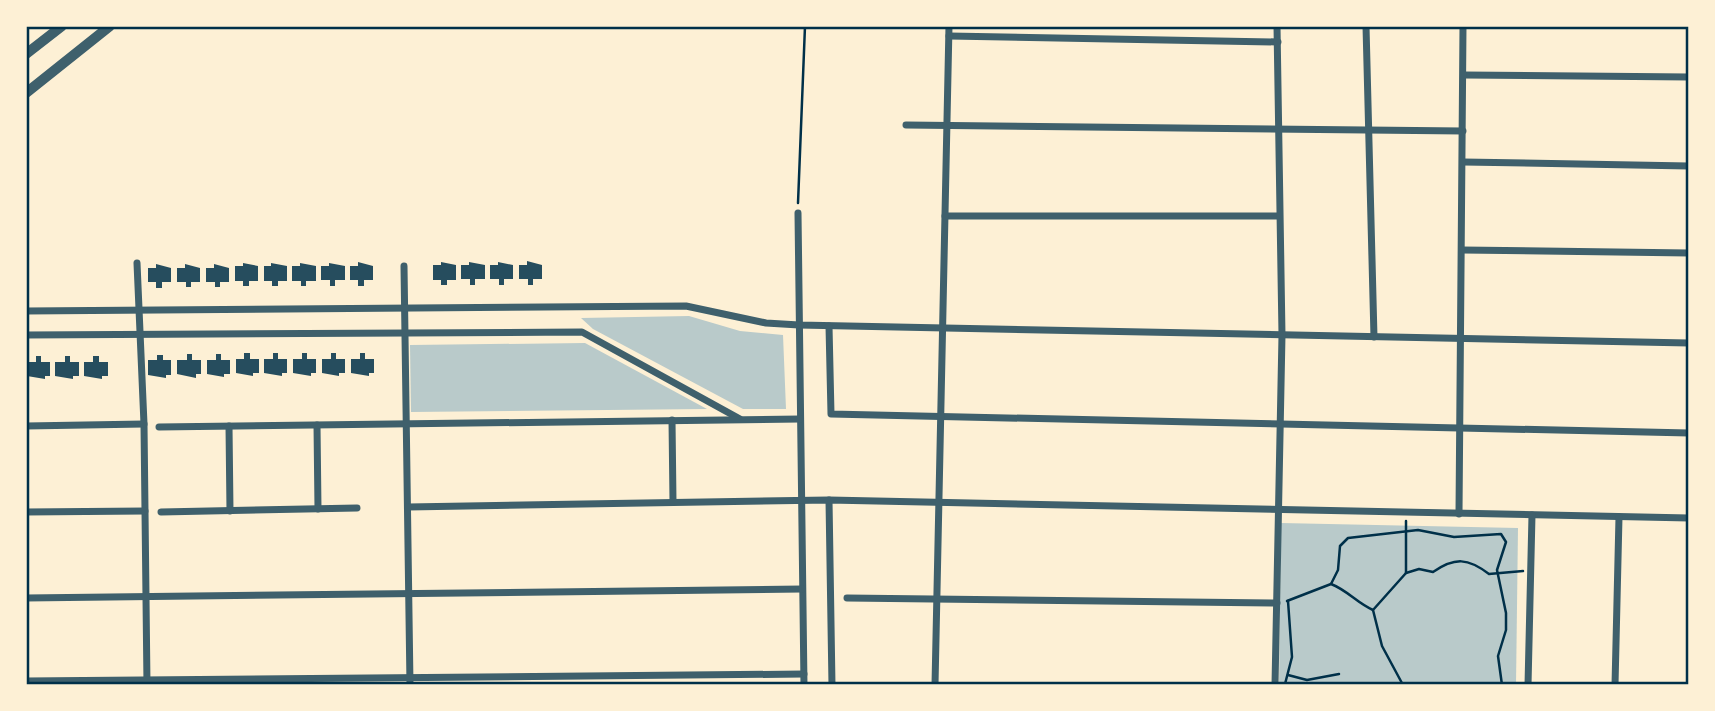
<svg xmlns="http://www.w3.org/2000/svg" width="1715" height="711" font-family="'Nunito Sans',sans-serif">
  <rect width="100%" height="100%" fill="#fdf0d5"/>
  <g fill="#b9caca">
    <polygon points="689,316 740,331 783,335 786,409 743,409 593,329 581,318"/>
    <polygon points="585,343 707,409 411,412 410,345"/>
    <polygon points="1281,523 1518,528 1516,685 1279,685"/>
  </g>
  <g fill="#264d5e">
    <polygon points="527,261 542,265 542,279 533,279 533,285 528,285 528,279 519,279 519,265 527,265"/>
    <polygon points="358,262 373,266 373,280 364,280 364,286 358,286 358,280 350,280 350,266 358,266"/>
    <polygon points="441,262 456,265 456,280 447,280 447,285 441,285 441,280 433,280 433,265 441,265"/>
    <polygon points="469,262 485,265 485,279 475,279 475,285 470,285 470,279 461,279 461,265 469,265"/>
    <polygon points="498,262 513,265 513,279 504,279 504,285 499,285 499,279 490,279 490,265 498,265"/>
    <polygon points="243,263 258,266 258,281 249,281 249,286 243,286 243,281 235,281 235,266 243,266"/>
    <polygon points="271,263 287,266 287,281 278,281 278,286 272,286 272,281 264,281 264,266 271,266"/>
    <polygon points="300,263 316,266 316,281 306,281 306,286 301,286 301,281 292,281 292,266 300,266"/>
    <polygon points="329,263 345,266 345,280 335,280 335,286 330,286 330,280 321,280 321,266 329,266"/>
    <polygon points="156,264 171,268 171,282 162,282 162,288 156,288 156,282 148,282 148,268 156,268"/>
    <polygon points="185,264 200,268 200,282 191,282 191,287 186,287 186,282 177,282 177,268 185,268"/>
    <polygon points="214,264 229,268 229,282 220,282 220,287 215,287 215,282 206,282 206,268 214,268"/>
    <polygon points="244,353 250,353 250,359 259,359 259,373 253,373 253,376 236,373 236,359 244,359"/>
    <polygon points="273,353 278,353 278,359 287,359 287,373 282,373 282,376 264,373 264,359 273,359"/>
    <polygon points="302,353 307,353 307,359 316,359 316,373 311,373 311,376 293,373 293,359 302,359"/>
    <polygon points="331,353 336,353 336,359 345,359 345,373 339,373 339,376 322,373 322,359 331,359"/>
    <polygon points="360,353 365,353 365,359 374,359 374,373 369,373 369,376 351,373 351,359 360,359"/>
    <polygon points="187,354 192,354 192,360 201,360 201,374 196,374 196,378 177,374 177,360 187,360"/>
    <polygon points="216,354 221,354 221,360 230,360 230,374 224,374 224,377 207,374 207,360 216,360"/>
    <polygon points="157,355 163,355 163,360 171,360 171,375 166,375 166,378 148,375 148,360 157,360"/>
    <polygon points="36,356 41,356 41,362 50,362 50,376 45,376 45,379 27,376 27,362 36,362"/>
    <polygon points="65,356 70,356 70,362 79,362 79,376 73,376 73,379 55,376 55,362 65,362"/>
    <polygon points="93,356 99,356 99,362 108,362 108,376 102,376 102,379 84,376 84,362 93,362"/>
  </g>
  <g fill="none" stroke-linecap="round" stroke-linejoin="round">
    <g stroke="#003049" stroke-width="2.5">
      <polyline points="798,203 805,26"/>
      <path d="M1406,573L1419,569L1433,572C1455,557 1468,558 1489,574L1523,571"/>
      <polyline points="1331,584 1338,570 1340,546 1348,538 1418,530 1454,537 1501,534 1506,542 1497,570 1506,613 1506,630 1498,656 1502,685"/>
      <path d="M1287,601L1331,584C1347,590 1357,603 1373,610"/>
      <polyline points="1288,675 1307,680 1339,674"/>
      <polyline points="1285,684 1292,657 1288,601"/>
      <polyline points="1403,685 1382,646 1373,610 1406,573 1406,521"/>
    </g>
    <g stroke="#3f606c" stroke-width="7">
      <polyline points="1366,26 1374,337"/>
      <polyline points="949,36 1278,42"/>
      <polyline points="1464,75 1689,77"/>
      <polyline points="906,125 1463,131"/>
      <polyline points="1463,162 1689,166"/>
      <polyline points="798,213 804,685"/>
      <polyline points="945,216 1279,216"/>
      <polyline points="1462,250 1689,253"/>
      <polyline points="137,263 144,424 147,685"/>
      <polyline points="404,266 410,685"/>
      <polyline points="26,311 686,306 766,323 799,325 1689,343"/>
      <polyline points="829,326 831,414 1689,433"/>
      <polyline points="26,335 582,332 740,419"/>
      <polyline points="672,420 673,502"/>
      <polyline points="317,425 318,509"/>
      <polyline points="26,426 144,424"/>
      <polyline points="229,426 230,511"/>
      <polyline points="159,427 800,419"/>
      <polyline points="829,500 832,685"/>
      <polyline points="408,507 829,500 1689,518"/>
      <polyline points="26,512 145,511"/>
      <polyline points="161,512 357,508"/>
      <polyline points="1459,514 1463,26"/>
      <polyline points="26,598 802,589"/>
      <polyline points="847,598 1277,603"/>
      <polyline points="26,681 804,674"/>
      <polyline points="935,685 949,26"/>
      <polyline points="1275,685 1282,335 1277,26"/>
      <polyline points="1528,685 1532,515"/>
      <polyline points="1615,685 1619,517"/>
    </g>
    <g stroke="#3f606c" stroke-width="10">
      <polyline points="26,54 62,26"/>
      <polyline points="26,93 110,26"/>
    </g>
  </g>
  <rect width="1715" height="711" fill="none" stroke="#fdf0d5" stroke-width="56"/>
  <rect x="28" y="28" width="1659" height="655" fill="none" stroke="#003049" stroke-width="2.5"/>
</svg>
